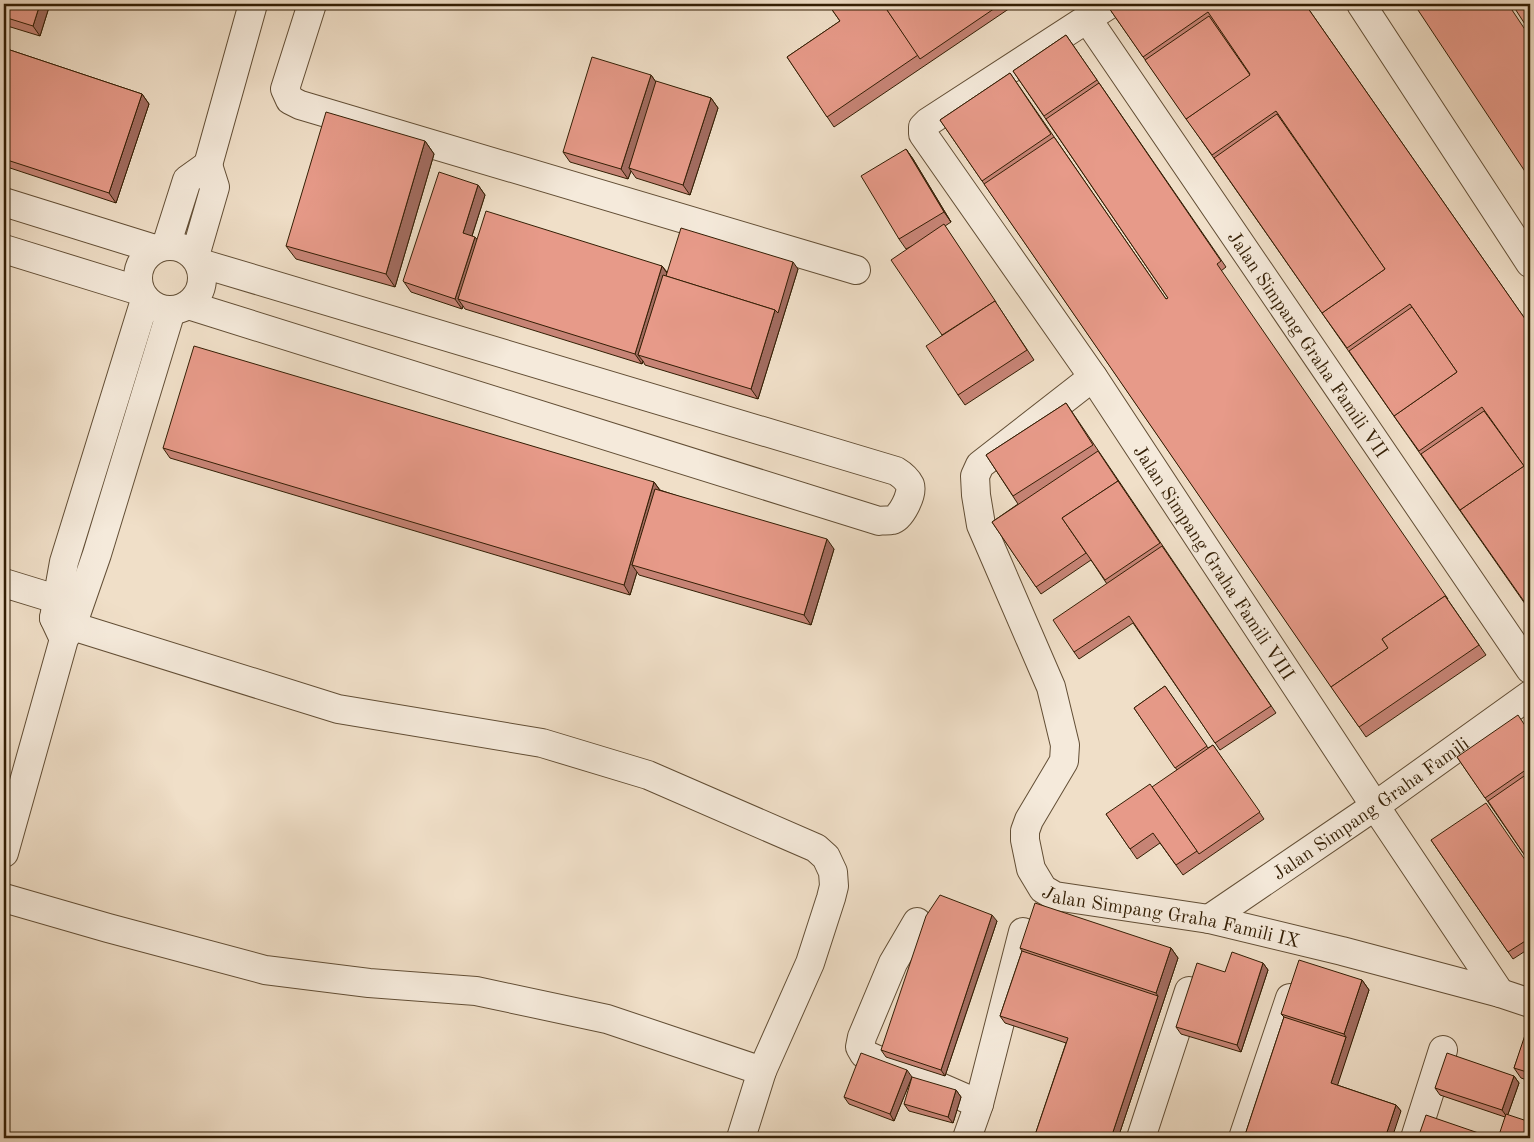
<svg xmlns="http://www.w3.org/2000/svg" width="1534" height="1142" font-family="'Old Standard TT',serif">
  <rect width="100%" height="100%" fill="#f0dfc8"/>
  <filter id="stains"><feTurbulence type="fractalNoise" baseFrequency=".004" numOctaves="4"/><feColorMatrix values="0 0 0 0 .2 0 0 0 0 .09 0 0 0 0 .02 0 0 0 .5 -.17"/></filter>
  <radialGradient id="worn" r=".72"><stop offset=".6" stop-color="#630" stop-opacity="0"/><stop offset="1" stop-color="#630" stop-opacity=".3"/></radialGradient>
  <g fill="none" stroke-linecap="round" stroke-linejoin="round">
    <g stroke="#624e35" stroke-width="30">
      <g id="minor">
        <polyline points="312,4 285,89 290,100 300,105 856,270"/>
        <path id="s1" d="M1110,4L928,122L923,127V134L1093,377L1375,806L1500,993"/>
        <polyline points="1361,4 1530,263"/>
        <path id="s2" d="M1088,20L1530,669"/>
        <polyline points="208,165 253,4"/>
        <polyline points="4,202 155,249"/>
        <circle cx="170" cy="278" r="32"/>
        <polyline points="166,246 187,180 208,165 215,187 195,256"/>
        <polyline points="4,249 140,291"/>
        <path d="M188,305L879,521C883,520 888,521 892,520C901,518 913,494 910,485C907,479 901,474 896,471L200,263"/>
        <path id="s3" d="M1093,377L980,465L975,476L976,495L981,525L1051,687L1065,745L1064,761L1029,820L1025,831V840L1031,869L1043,889L1055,896L1209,919L1342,951L1500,993L1530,1003"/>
        <polyline points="4,583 56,599 71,606"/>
        <polyline points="54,618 72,626 338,709 542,743 648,775 816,848 826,857 833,872 834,886 831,898 810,963 762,1071 741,1138"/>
        <polyline points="62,635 54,618 64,562 145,300"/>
        <polyline points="4,853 64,639 72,626 97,554 171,311"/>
        <polyline points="4,898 108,928 265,970 369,983 476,991 607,1019 762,1071"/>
        <path id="s4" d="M1209,919L1375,806L1530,695"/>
        <polyline points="917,922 893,963 862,1037 860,1047 864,1054 979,1104"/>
        <polyline points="967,1138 979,1104 1023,932"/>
        <polyline points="1141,1138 1189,991"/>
        <polyline points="1243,1138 1290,998"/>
        <polyline points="1415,1138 1443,1050"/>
      </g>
    </g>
    <use href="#minor" stroke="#f5eadb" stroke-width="28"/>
  </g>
  <g fill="#c78476" stroke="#331e04">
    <polygon points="4,4 50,4 40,36 4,25"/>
    <polygon points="828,4 1016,4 834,127 787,57 840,21"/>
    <polygon points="1305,4 1530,326 1530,611 1109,8"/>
    <polygon points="1066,35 1226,267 1221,271 1486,655 1366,737 940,120 1010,73 1166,299 1168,298 1013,71"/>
    <polygon points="4,48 142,94 149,104 116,203 4,166"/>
    <polygon points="651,75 656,82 711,98 718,108 690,195 636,178 631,171 628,179 570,162 563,152"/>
    <polygon points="425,141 434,154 395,287 296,259 286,246"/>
    <polygon points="906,149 913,159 951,222 945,226 1034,360 965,405 958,395 942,335 912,246 906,249 899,239"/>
    <polygon points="478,185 485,195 472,236 477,239 662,266 667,272 798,269 758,399 645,365 643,361 642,364 465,309 463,306 462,309 411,292 404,282"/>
    <polygon points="1066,403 1276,713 1220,750 1133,623 1079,659 1074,652 1107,584 1091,560 1041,594 992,522 1018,504 986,455"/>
    <polygon points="163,448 654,482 660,490 834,549 811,625 639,575 637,572 630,595 170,458"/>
    <polygon points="1165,686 1208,748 1213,745 1264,819 1183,875 1160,843 1137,859 1106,814 1157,794 1177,770 1134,708"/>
    <polygon points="1530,733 1530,863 1457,757"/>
    <polygon points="1431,840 1530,867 1530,948 1513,959"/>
    <polygon points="997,921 945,1076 886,1057 881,1050"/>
    <polygon points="1020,948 1171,948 1178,958 1118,1138 1034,1138 1066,1043 1005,1023 1000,1016 1022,951"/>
    <polygon points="1263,963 1268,970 1241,1052 1181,1034 1176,1027 1225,972"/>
    <polygon points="1362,980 1369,990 1337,1085 1396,1105 1401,1111 1244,1138 1284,1017 1281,1014"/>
    <polygon points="1530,1024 1530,1081 1521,1078 1514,1068"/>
    <polygon points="1514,1076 1519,1083 1508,1114 1505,1117 1440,1095 1435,1088"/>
    <polygon points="912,1077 894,1121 849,1104 844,1097"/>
    <polygon points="956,1090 961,1097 953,1123 909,1111 904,1104"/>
  </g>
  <g fill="#a26c60" stroke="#331e04">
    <polygon points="40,4 50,4 40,36 33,26"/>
    <polygon points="651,75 658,85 629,168 631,171 628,179 621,169"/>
    <polygon points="142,94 149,104 116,203 109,193"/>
    <polygon points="711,98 718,108 690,195 683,185"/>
    <polygon points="425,141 434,154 395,287 386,274"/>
    <polygon points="906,149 913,159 951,222 944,212"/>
    <polygon points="478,185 485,195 470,242 463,233"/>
    <polygon points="475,237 482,246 458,299 463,306 462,309 455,299"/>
    <polygon points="793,262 798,269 758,399 751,389 775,310"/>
    <polygon points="662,266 669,276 638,355 643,361 642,364 635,354"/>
    <polygon points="654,482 661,492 632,565 637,572 630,595 624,585"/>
    <polygon points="827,539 834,549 811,625 804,615"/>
    <polygon points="992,915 997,921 945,1076 941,1070"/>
    <polygon points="1171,948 1178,958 1118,1138 1111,1138 1158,996 1156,993"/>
    <polygon points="1263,963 1268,970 1241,1052 1237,1045"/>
    <polygon points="1362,980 1369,990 1336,1090 1331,1083 1346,1037 1344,1034"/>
    <polygon points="907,1070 912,1077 894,1121 890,1114"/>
    <polygon points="1514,1076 1519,1083 1507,1117 1502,1110"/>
    <polygon points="956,1090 961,1097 953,1123 948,1117"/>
    <polygon points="1396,1105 1401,1111 1392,1138 1385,1138"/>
  </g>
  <g fill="#e79a89" stroke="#331e04">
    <polygon points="4,4 40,4 33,26 4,17"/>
    <polygon points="828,4 883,4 918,55 827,117 787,57 840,21"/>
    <polygon points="883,4 1001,4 920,59"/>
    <polygon points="1116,4 1305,4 1530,326 1530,605 1528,607 1460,510 1524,466 1482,407 1419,451 1394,416 1457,372 1410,304 1347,348 1322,313 1385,269 1276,111 1212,155 1186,119 1250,74 1208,12 1143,57 1109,8"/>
    <polygon points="1414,4 1508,4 1530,37 1530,179"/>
    <polygon points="1512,4 1530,4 1530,32"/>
    <polygon points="1209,16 1250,75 1186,119 1145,60"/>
    <polygon points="1066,35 1097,80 1044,116 1013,71"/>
    <polygon points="4,48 142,94 109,193 4,159"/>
    <polygon points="592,57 651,75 621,169 563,152"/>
    <polygon points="1010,73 1051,134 982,181 940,120"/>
    <polygon points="656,81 711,98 683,185 629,168"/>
    <polygon points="1099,83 1221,261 1217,264 1448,599 1445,596 1382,639 1388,648 1331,687 984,184 1054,137 1166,299 1168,298 1046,119"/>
    <polygon points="326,112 425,141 386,274 286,246"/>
    <polygon points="1277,114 1385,269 1322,313 1214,158"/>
    <polygon points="906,149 944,212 899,239 861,176"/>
    <polygon points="439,172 478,185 463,233 475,237 455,299 404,282 403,281"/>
    <polygon points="486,211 662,266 635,354 458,299"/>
    <polygon points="944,224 996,302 995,301 942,335 891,260"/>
    <polygon points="681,228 793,262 778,313 775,310 666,276"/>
    <polygon points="663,275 775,310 751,389 638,355"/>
    <polygon points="995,301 1027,350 958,395 926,346"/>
    <polygon points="1412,307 1457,372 1394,416 1349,351"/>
    <polygon points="194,346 654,482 624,585 163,448"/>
    <polygon points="1066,403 1093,445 1013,496 986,455"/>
    <polygon points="1484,411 1524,466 1460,510 1421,454"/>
    <polygon points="1098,451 1120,484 1118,481 1062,518 1086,553 1036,587 992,522"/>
    <polygon points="1118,481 1160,543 1105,580 1062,518"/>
    <polygon points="655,489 827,539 804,615 632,565"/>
    <polygon points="1162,546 1271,706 1215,743 1129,616 1074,652 1053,620"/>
    <polygon points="1445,596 1479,645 1359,727 1331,687 1388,648 1382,639"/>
    <polygon points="1165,686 1207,746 1175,768 1134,708"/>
    <polygon points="1518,715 1530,733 1530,767 1485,798 1457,757"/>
    <polygon points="1213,745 1260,812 1199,854 1152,787"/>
    <polygon points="1530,772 1530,863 1488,801"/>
    <polygon points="1150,784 1197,851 1176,865 1153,833 1130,849 1106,814"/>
    <polygon points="1486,803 1530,867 1530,938 1508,952 1431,840"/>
    <polygon points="940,895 992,915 941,1070 881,1050 926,916"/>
    <polygon points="1035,903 1171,948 1156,993 1020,948"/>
    <polygon points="1022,951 1158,996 1111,1138 1034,1138 1068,1038 1000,1016"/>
    <polygon points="1232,952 1263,963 1237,1045 1176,1027 1197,963 1225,972"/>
    <polygon points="1299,960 1362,980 1344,1034 1281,1014"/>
    <polygon points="1284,1017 1346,1037 1331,1083 1396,1105 1385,1138 1244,1138"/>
    <polygon points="1529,1023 1530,1024 1530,1073 1514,1068"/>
    <polygon points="861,1053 907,1070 890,1114 844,1097"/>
    <polygon points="1447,1053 1514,1076 1502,1110 1435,1088"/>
    <polygon points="912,1077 956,1090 948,1117 904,1104"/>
    <polygon points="1506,1114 1530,1122 1530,1138 1498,1138"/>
    <polygon points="1426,1115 1493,1138 1418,1138"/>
  </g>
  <g text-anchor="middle" stroke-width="4.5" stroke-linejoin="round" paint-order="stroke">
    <g font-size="19" fill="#331e04" stroke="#f5eadb">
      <text dy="7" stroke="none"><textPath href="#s2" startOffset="392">Jalan Simpang Graha Famili VII</textPath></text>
      <text dy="7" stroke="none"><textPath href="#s1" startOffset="749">Jalan Simpang Graha Famili VIII</textPath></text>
      <text dy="7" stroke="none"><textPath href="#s4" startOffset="196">Jalan Simpang Graha Famili</textPath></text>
      <text dy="7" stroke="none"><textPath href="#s3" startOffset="731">Jalan Simpang Graha Famili IX</textPath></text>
    </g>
  </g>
  <rect width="1534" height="1142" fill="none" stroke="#f0dfc8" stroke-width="20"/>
  <rect x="5" y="5" width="1524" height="1132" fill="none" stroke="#331e04" stroke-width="2.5"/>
  <rect x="10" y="10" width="1514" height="1122" fill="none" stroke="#331e04"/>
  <rect width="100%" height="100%" filter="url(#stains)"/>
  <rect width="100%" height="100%" fill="url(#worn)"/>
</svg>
